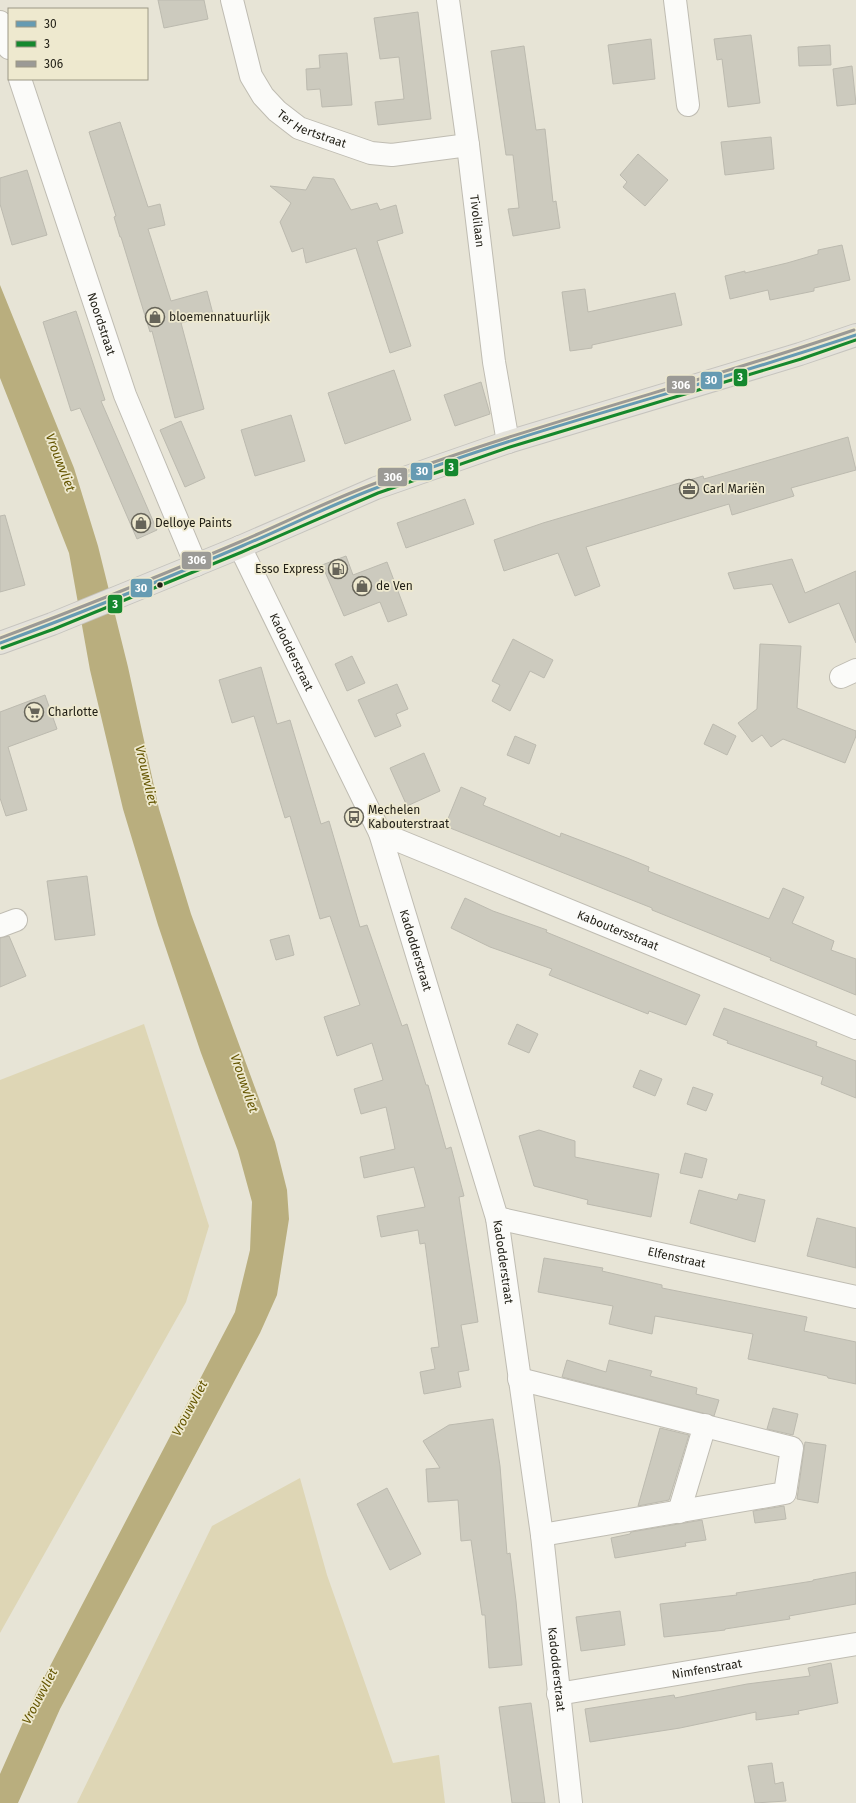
<svg xmlns="http://www.w3.org/2000/svg" width="856" height="1803" font-family="'Fira Sans',sans-serif">
  <rect width="100%" height="100%" fill="#e7e4d6"/>
  <g fill="#ded6b5">
    <polygon points="144,1024 209,1226 186,1302 0,1633 0,1080"/>
    <polygon points="300,1478 327,1575 393,1763 439,1755 445,1803 77,1803 212,1526"/>
  </g>
  <polygon fill="#b9ae7e" points="0,285 74,468 98,546 128,667 159,809 191,914 275,1142 287,1190 289,1219 277,1295 260,1333 60,1709 18,1803 0,1803 0,1774 36,1693 235,1312 250,1250 252,1202 238,1151 201,1053 158,925 123,809 90,670 69,553 0,378"/>
  <g fill="#cccabe" stroke="#bcbaaf">
    <polygon points="158,0 204,0 208,19 164,28"/>
    <polygon points="418,12 431,119 378,125 375,102 404,99 399,57 380,59 374,18"/>
    <polygon points="751,35 760,103 728,107 722,59 717,60 714,39"/>
    <polygon points="651,39 655,79 613,84 608,45"/>
    <polygon points="830,45 831,65 799,66 798,47"/>
    <polygon points="524,46 536,130 545,129 553,202 556,201 560,228 513,236 508,209 519,208 513,155 506,155 491,51"/>
    <polygon points="347,53 352,105 322,107 320,89 307,90 306,69 320,68 319,55"/>
    <polygon points="852,66 856,104 837,106 833,69"/>
    <polygon points="120,122 148,207 160,204 165,225 148,229 171,301 207,291 213,314 181,323 204,409 175,418 152,331 150,332 121,237 120,237 114,217 116,216 89,132"/>
    <polygon points="771,137 774,169 725,175 721,142"/>
    <polygon points="638,154 668,180 645,206 623,187 627,182 620,175"/>
    <polygon points="27,170 47,235 12,245 0,204 0,178"/>
    <polygon points="313,177 334,179 351,210 377,203 380,210 396,205 403,233 377,241 411,346 390,353 356,248 306,263 303,248 292,252 280,222 291,203 270,186 306,190"/>
    <polygon points="842,245 850,280 814,288 814,291 770,300 768,290 730,299 725,276 745,271 745,273 787,263 818,254 818,250"/>
    <polygon points="585,289 588,312 675,293 682,325 592,345 592,348 570,351 562,292"/>
    <polygon points="76,311 105,400 101,401 157,530 137,539 80,408 71,411 43,322"/>
    <polygon points="394,370 411,420 345,444 328,393"/>
    <polygon points="481,382 490,414 455,426 444,395"/>
    <polygon points="291,415 305,461 255,476 241,430"/>
    <polygon points="181,421 205,478 185,487 160,430"/>
    <polygon points="848,437 856,470 791,488 794,496 732,515 729,504 586,547 600,586 575,596 558,553 504,571 494,540 543,523 703,476 704,479"/>
    <polygon points="465,499 474,524 406,548 397,523"/>
    <polygon points="5,515 25,585 0,592 0,516"/>
    <polygon points="346,556 353,575 387,562 407,615 388,622 380,602 344,616 322,565"/>
    <polygon points="792,559 805,593 856,571 856,643 839,603 789,623 772,584 734,589 728,573"/>
    <polygon points="513,639 553,660 544,678 530,671 510,711 492,701 500,685 492,681"/>
    <polygon points="760,644 801,646 797,708 856,731 856,736 845,763 783,739 771,747 762,735 752,742 738,723 757,709"/>
    <polygon points="352,656 365,683 347,691 335,664"/>
    <polygon points="261,667 277,724 290,720 321,824 329,821 360,927 367,925 402,1026 407,1024 426,1085 428,1085 446,1149 451,1147 464,1196 459,1197 478,1322 461,1325 469,1370 458,1372 461,1387 424,1394 420,1372 435,1369 431,1348 439,1347 425,1243 420,1244 418,1230 381,1237 377,1216 425,1207 414,1167 364,1178 360,1157 395,1149 386,1107 361,1114 354,1089 383,1080 372,1043 337,1056 324,1017 360,1005 330,916 320,919 290,816 285,818 254,716 232,723 219,680"/>
    <polygon points="397,684 408,709 396,714 401,726 375,737 358,700"/>
    <polygon points="45,695 57,729 8,747 27,810 6,816 0,798 0,712"/>
    <polygon points="713,724 736,736 727,755 704,744"/>
    <polygon points="515,736 536,745 529,764 507,755"/>
    <polygon points="424,753 440,791 407,806 390,768"/>
    <polygon points="461,787 486,798 483,805 560,837 561,833 627,858 649,867 648,871 769,919 783,888 804,897 792,923 834,941 831,950 856,959 856,995 770,960 771,958 652,910 652,908 445,826"/>
    <polygon points="87,876 95,935 55,940 47,881"/>
    <polygon points="465,898 493,911 547,930 546,932 700,995 686,1025 649,1011 648,1014 549,975 552,969 490,947 451,928"/>
    <polygon points="289,935 294,955 276,960 270,940"/>
    <polygon points="9,936 26,976 0,987 0,938"/>
    <polygon points="724,1008 817,1042 816,1046 856,1061 856,1098 821,1084 823,1077 727,1043 728,1041 713,1035"/>
    <polygon points="517,1024 538,1034 529,1053 508,1044"/>
    <polygon points="640,1070 662,1079 655,1096 633,1087"/>
    <polygon points="693,1087 713,1094 706,1111 687,1104"/>
    <polygon points="539,1130 575,1141 575,1157 659,1174 651,1217 587,1204 588,1200 534,1186 519,1136"/>
    <polygon points="685,1153 707,1159 702,1178 680,1173"/>
    <polygon points="699,1190 737,1200 739,1194 765,1200 755,1242 690,1223"/>
    <polygon points="817,1218 856,1228 856,1268 807,1256"/>
    <polygon points="544,1258 603,1268 602,1271 662,1285 662,1288 807,1317 804,1331 856,1342 856,1384 828,1378 827,1376 748,1359 753,1334 655,1316 652,1334 609,1324 613,1306 538,1292"/>
    <polygon points="567,1360 606,1372 609,1360 652,1371 650,1376 697,1388 696,1394 719,1400 714,1416 562,1377"/>
    <polygon points="773,1408 798,1414 793,1435 767,1429"/>
    <polygon points="493,1419 500,1466 507,1554 510,1553 516,1601 522,1665 489,1668 485,1615 482,1615 471,1540 461,1541 458,1500 428,1502 426,1469 440,1468 423,1441 449,1425"/>
    <polygon points="660,1428 689,1435 669,1500 638,1506"/>
    <polygon points="805,1442 826,1445 818,1503 797,1499"/>
    <polygon points="387,1488 421,1554 390,1570 357,1504"/>
    <polygon points="784,1506 786,1519 755,1523 753,1511"/>
    <polygon points="702,1520 706,1540 685,1543 686,1546 615,1558 611,1538 630,1534 631,1532"/>
    <polygon points="856,1572 856,1604 789,1616 790,1619 725,1629 725,1630 664,1637 660,1604 737,1595 736,1593 813,1581 813,1580"/>
    <polygon points="620,1611 625,1645 581,1651 576,1617"/>
    <polygon points="831,1663 838,1703 798,1711 799,1714 756,1720 756,1712 680,1728 590,1742 585,1709 674,1695 675,1698 747,1684 810,1676 808,1668"/>
    <polygon points="531,1703 545,1803 512,1803 499,1707"/>
    <polygon points="772,1763 775,1784 783,1782 786,1801 755,1803 748,1766"/>
  </g>
  <g fill="none" stroke-linecap="round" stroke-linejoin="round">
    <g stroke="#bfbcb2" stroke-width="24">
      <g id="minor">
        <path id="s1" d="M232,0L251,76L263,96L277,111L299,128L371,153L392,155L468,145"/>
        <path id="s2" d="M448,0L468,145L494,362L508,442"/>
        <polyline points="675,0 688,105"/>
        <polyline points="0,22 9,48"/>
        <path id="s3" d="M20,79L125,395L196,565"/>
        <path id="s4" d="M240,547L380,833L497,1218L542,1535L571,1803"/>
        <polyline points="841,677 856,670"/>
        <path id="s5" d="M380,833L856,1028"/>
        <polyline points="0,926 16,920"/>
        <path id="s6" d="M497,1218L856,1297"/>
        <polyline points="519,1379 792,1448 785,1493 542,1535"/>
        <polyline points="679,1512 705,1425"/>
        <path id="s7" d="M558,1694L856,1644"/>
      </g>
    </g>
    <g stroke="#c6c4be" stroke-width="24">
      <polyline id="major" points="0,643 52,624 240,547 376,488 508,442 800,354 856,335"/>
    </g>
    <use href="#minor" stroke="#fbfbf9" stroke-width="22"/>
    <use href="#major" stroke="#e4e2db" stroke-width="22"/>
    <g stroke="#eee9cf" stroke-width="6">
      <path id="bus-1" d="M0,643C82,613 162,580 242,546C287,527 331,505 376,488C533,427 697,389 856,335"/>
    </g>
    <g stroke="#eee9cf" stroke-width="6">
      <polyline id="bus-2" points="2,648 54,629 242,552 378,493 510,447 801,359 856,340"/>
    </g>
    <g stroke="#eee9cf" stroke-width="6">
      <path id="bus-3" d="M0,638C81,608 162,575 242,541C286,522 330,500 376,483C533,424 696,384 854,330"/>
    </g>
    <use href="#bus-1" stroke="#669bb2" stroke-width="3"/>
    <use href="#bus-2" stroke="#15882e" stroke-width="3"/>
    <use href="#bus-3" stroke="#9b9a96" stroke-width="3"/>
  </g>
  <defs>
    <g id="shop-ring" transform="scale(1)"><circle r="9.5" fill="#eee9cf" stroke="#666459" stroke-width="1.5"/><path d="M-5-2.5h2.3a2.7 3.5 0 0 1 5.4 0H5L5.5 6h-11ZM-1.5-2.5h3a1.5 2.3 0 0 0-3 0Z" fill="#666459"/></g>
    <g id="office-ring" transform="scale(1)"><circle r="9.5" fill="#eee9cf" stroke="#666459" stroke-width="1.5"/><path d="M-6-3h4V-5.5h4V-3h4V5H-6ZM-1-4.5V-3h2v-1.5ZM-6 0V1H6V0Z" fill="#666459"/></g>
    <g id="fuel-ring" transform="scale(1)"><circle r="9.5" fill="#eee9cf" stroke="#666459" stroke-width="1.5"/><path d="M-5.5-6h7V0h2V4h1.3V-2.5L3-4.5l.8-.8L6-3V5H2.5V1h-1V6h-7ZM-4.2-4.7v3.2H.2V-4.7Z" fill="#666459"/></g>
    <g id="supermarket-ring" transform="scale(1)"><circle r="9.5" fill="#eee9cf" stroke="#666459" stroke-width="1.5"/><path d="M-6-5.5h2.5l.6 2H6L4.5 2H-2.5L-4.4-4H-6ZM-1.5 3.2a1.3 1.3 0 1 0 .1 0ZM3 3.2a1.3 1.3 0 1 0 .1 0Z" fill="#666459"/></g>
    <g id="bus-ring" transform="scale(1)"><circle r="9.5" fill="#eee9cf" stroke="#666459" stroke-width="1.5"/><path d="M-5-6H5V4H4V6H2V4H-2V6H-4V4H-5ZM-3.5-4V0h7V-4ZM-3.5 1.2v1.5H-2V1.2ZM2 1.2v1.5H3.5V1.2Z" fill="#666459"/></g>
  </defs>
  <g fill-rule="evenodd">
    <use href="#shop-ring" x="155" y="317"/>
    <use href="#office-ring" x="689" y="489"/>
    <use href="#shop-ring" x="141" y="523"/>
    <use href="#fuel-ring" x="338" y="569"/>
    <use href="#shop-ring" x="362" y="586"/>
    <use href="#supermarket-ring" x="34" y="712"/>
    <use href="#bus-ring" x="354" y="817"/>
  </g>
  <circle fill="#211f16" stroke="#eee9cf" stroke-width="1.5" cx="160" cy="585" r="3.5"/>
  <g text-anchor="middle" stroke-width="3.5" stroke-linejoin="round" paint-order="stroke">
    <g font-size="12" fill="#211f16" stroke="#eee9cf">
      <text dy="4" stroke="none"><textPath href="#s1" startOffset="162">Ter Hertstraat</textPath></text>
      <text dy="4" stroke="none"><textPath href="#s2" startOffset="223">Tivolilaan</textPath></text>
      <text dy="4" stroke="none"><textPath href="#s3" startOffset="258">Noordstraat</textPath></text>
      <text dy="4" stroke="none"><textPath href="#s4" startOffset="117">Kadodderstraat</textPath></text>
      <text dy="4" stroke="none"><textPath href="#s5" startOffset="257">Kaboutersstraat</textPath></text>
      <text dy="4" stroke="none"><textPath href="#s4" startOffset="441">Kadodderstraat</textPath></text>
      <text dy="4" stroke="none"><textPath href="#s6" startOffset="184">Elfenstraat</textPath></text>
      <text dy="4" stroke="none"><textPath href="#s4" startOffset="765">Kadodderstraat</textPath></text>
      <text dy="4" stroke="none"><textPath href="#s4" startOffset="1176">Kadodderstraat</textPath></text>
      <text dy="4" stroke="none"><textPath href="#s7" startOffset="151">Nimfenstraat</textPath></text>
    </g>
    <g font-size="12" fill="#211f16" stroke="#eee9cf" text-anchor="start">
      <text x="169" y="321">bloemennatuurlijk</text>
      <text x="703" y="493">Carl Mariën</text>
      <text x="155" y="527">Delloye Paints</text>
      <text x="324" y="573" text-anchor="end">Esso Express</text>
      <text x="376" y="590">de Ven</text>
      <text x="48" y="716">Charlotte</text>
      <text x="368" y="814">Mechelen<tspan x="368" dy="14">Kabouterstraat</tspan></text>
    </g>
    <g font-size="13" font-style="italic" fill="#645501" stroke="#eee9cf">
      <text transform="translate(61 462) rotate(69)" y="5">Vrouwvliet</text>
      <text transform="translate(147 775) rotate(77)" y="5">Vrouwvliet</text>
      <text transform="translate(245 1083) rotate(71)" y="5">Vrouwvliet</text>
      <text transform="translate(189 1408) rotate(-62)" y="5">Vrouwvliet</text>
      <text transform="translate(39 1696) rotate(-62)" y="5">Vrouwvliet</text>
    </g>
  </g>
  <g stroke="#eee9cf" stroke-width="1.5">
    <rect x="733" y="368" width="15" height="19" rx="4" fill="#15882e"/>
    <rect x="700" y="371" width="23" height="19" rx="4" fill="#669bb2"/>
    <rect x="666" y="375" width="30" height="19" rx="4" fill="#9b9a96"/>
    <rect x="444" y="458" width="15" height="19" rx="4" fill="#15882e"/>
    <rect x="410" y="462" width="23" height="19" rx="4" fill="#669bb2"/>
    <rect x="377" y="467" width="31" height="20" rx="4" fill="#9b9a96"/>
    <rect x="181" y="551" width="31" height="19" rx="4" fill="#9b9a96"/>
    <rect x="130" y="578" width="23" height="20" rx="4" fill="#669bb2"/>
    <rect x="107" y="594" width="16" height="20" rx="4" fill="#15882e"/>
  </g>
  <g font-size="11" text-anchor="middle" font-weight="bold" fill="#fff">
    <text x="740" y="381">3</text>
    <text x="711" y="384">30</text>
    <text x="681" y="389">306</text>
    <text x="451" y="471">3</text>
    <text x="422" y="475">30</text>
    <text x="393" y="481">306</text>
    <text x="197" y="564">306</text>
    <text x="141" y="592">30</text>
    <text x="115" y="608">3</text>
  </g>
  <rect x="8" y="8" width="140" height="72" fill="#eee9cf" stroke="#9c9885"/>
  <rect x="16" y="21" width="20" height="6" fill="#669bb2" stroke="#9c9885"/>
  <text x="44" y="28" font-size="12" fill="#211f16">30</text>
  <rect x="16" y="41" width="20" height="6" fill="#15882e" stroke="#9c9885"/>
  <text x="44" y="48" font-size="12" fill="#211f16">3</text>
  <rect x="16" y="61" width="20" height="6" fill="#9b9a96" stroke="#9c9885"/>
  <text x="44" y="68" font-size="12" fill="#211f16">306</text>
</svg>
